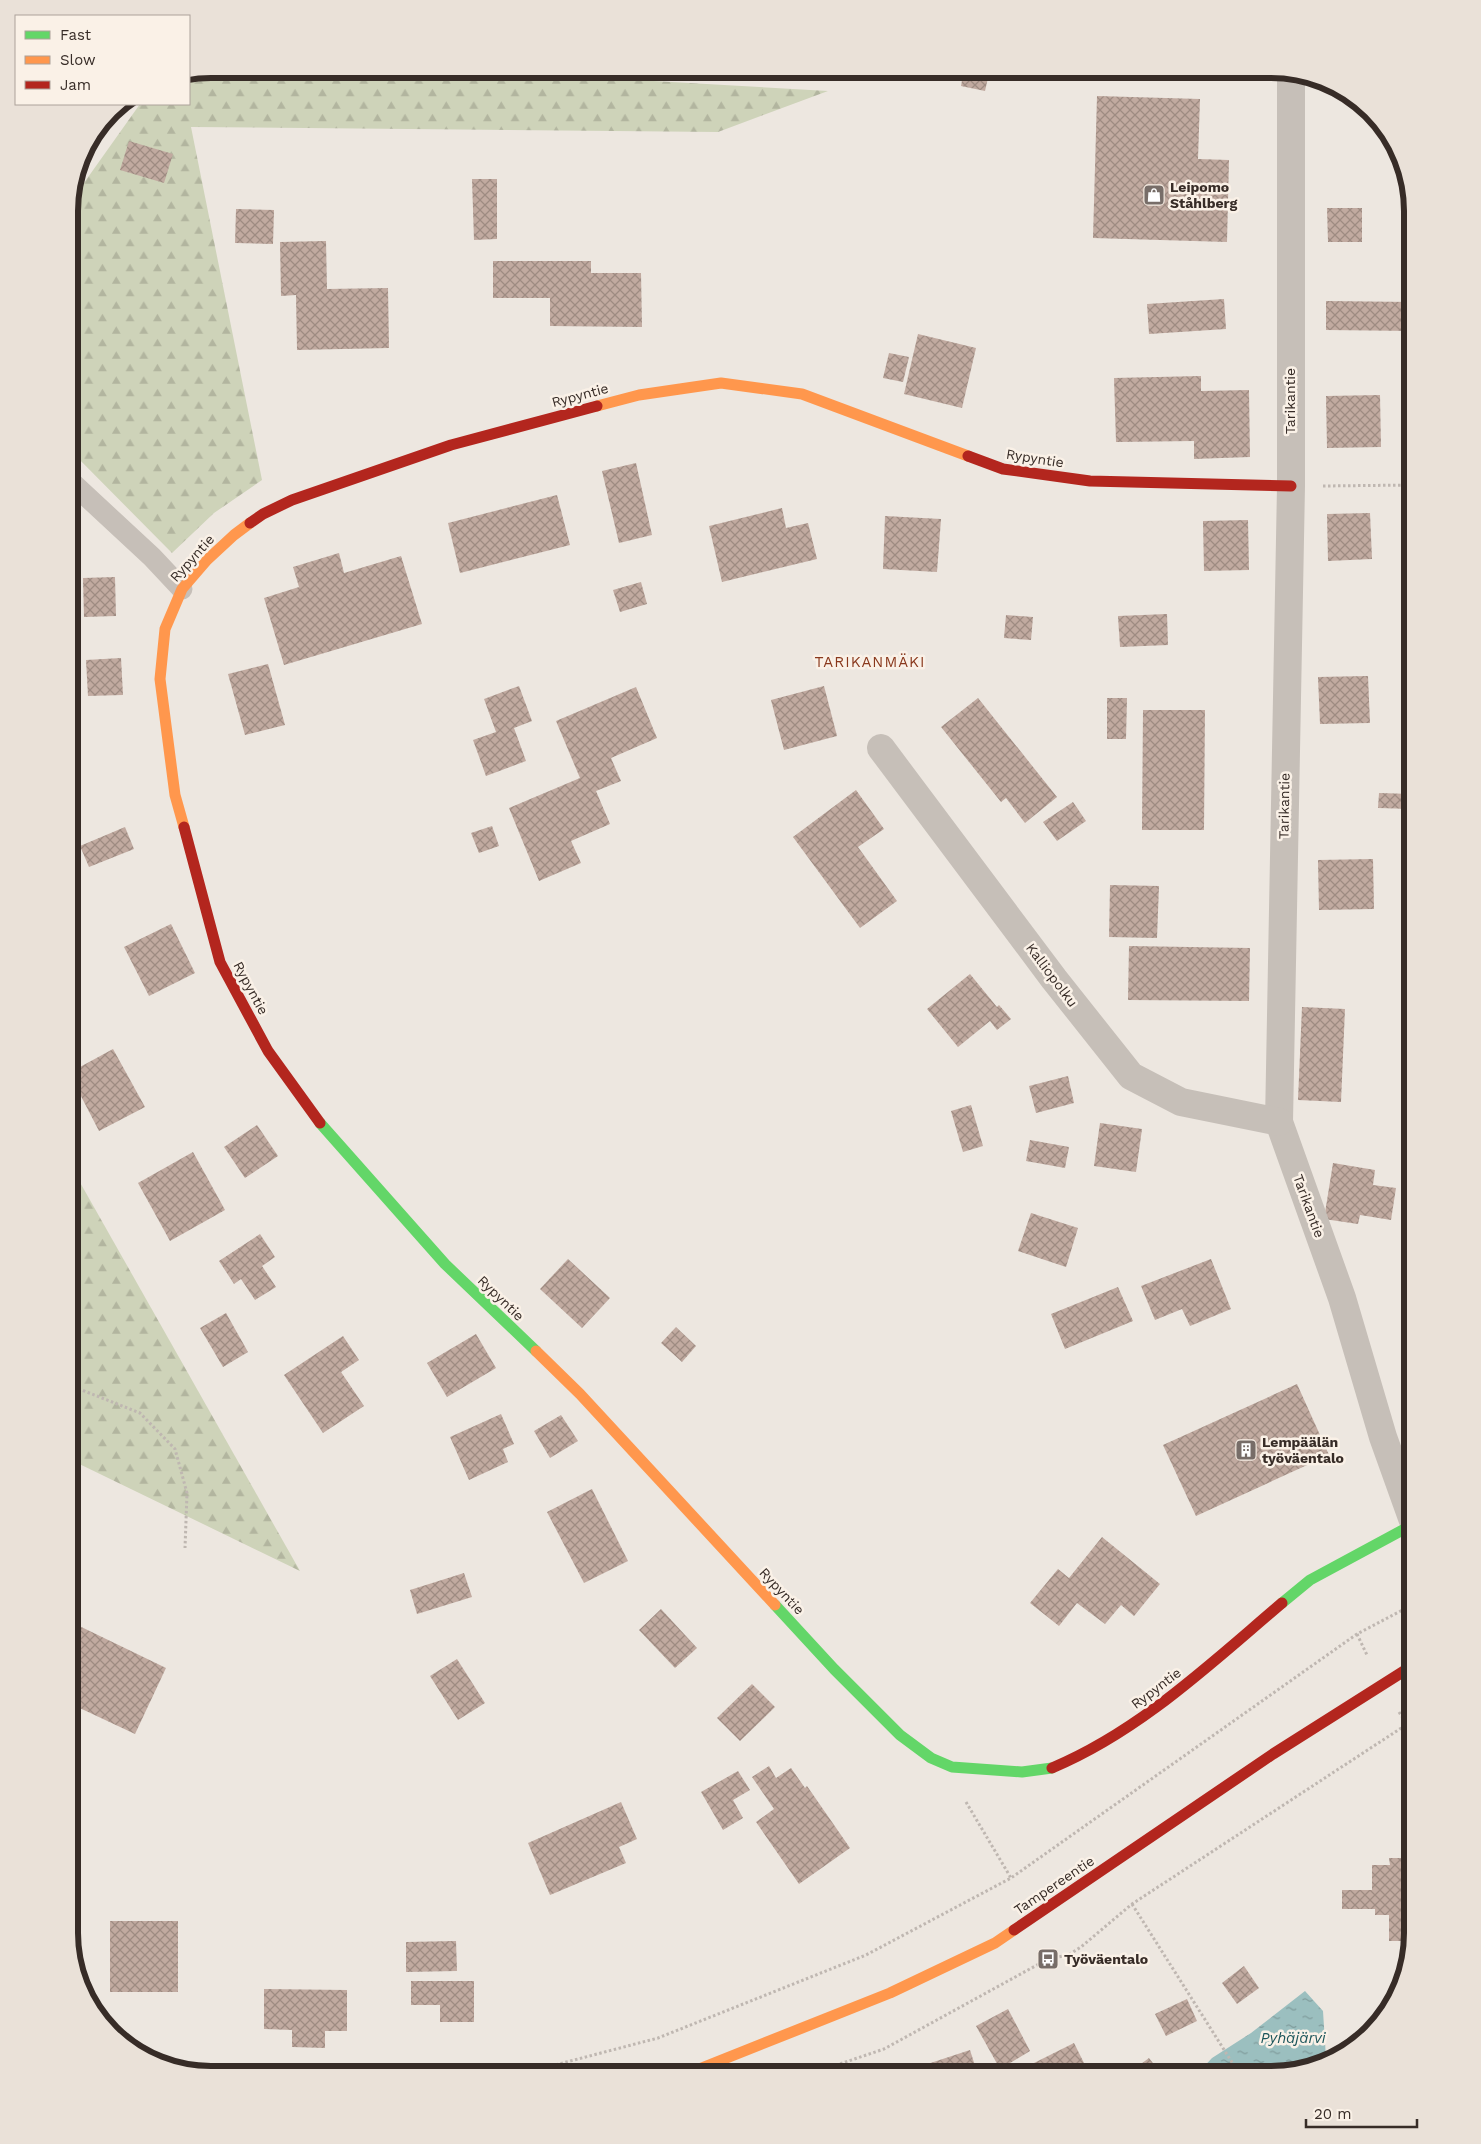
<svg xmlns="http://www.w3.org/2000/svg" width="1481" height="2144" font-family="'Work Sans',sans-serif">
  <defs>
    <pattern id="forest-firs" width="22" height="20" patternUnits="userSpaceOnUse" patternTransform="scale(1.25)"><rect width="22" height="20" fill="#ced3b9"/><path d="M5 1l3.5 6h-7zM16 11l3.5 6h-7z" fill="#b2b59f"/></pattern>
    <pattern id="water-ripples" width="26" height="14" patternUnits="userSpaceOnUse" patternTransform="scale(1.25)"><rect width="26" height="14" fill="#9bbfbf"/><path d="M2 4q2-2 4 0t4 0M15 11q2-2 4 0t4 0" fill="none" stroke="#7f9b9b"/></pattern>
    <pattern id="building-cross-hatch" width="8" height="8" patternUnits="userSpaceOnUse" patternTransform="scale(1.25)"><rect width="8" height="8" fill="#c1aaa0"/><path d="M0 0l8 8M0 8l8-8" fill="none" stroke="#9e8b82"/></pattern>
  </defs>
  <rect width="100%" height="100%" fill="#ede7e0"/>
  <g fill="url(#forest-firs)">
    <polygon points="210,69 513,69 530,74 828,91 718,132 191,127 262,480 214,513 172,553 69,449 69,204 140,104 189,104 189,73"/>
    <polygon points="69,1163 300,1571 69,1459"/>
  </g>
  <polygon fill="url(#water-ripples)" points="1305,1991 1323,2011 1326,2058 1329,2060 1271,2075 1196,2075 1212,2058 1251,2033"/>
  <g fill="url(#building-cross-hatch)">
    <polygon points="964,69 990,69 985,91 961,86"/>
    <polygon points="1097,96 1200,99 1198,159 1229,160 1227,242 1093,238"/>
    <polygon points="129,141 173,154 164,183 120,170"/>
    <polygon points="472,179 497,179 497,239 474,240"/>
    <polygon points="1405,202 1410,202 1412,210 1412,243 1405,244"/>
    <polygon points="1327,208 1362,208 1362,242 1328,242"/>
    <polygon points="236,209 274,210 273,244 235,243"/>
    <polygon points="326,241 327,289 388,288 389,348 297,350 296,295 281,296 280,242"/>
    <polygon points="493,261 591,261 591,273 641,273 642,327 550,326 550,298 493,298"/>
    <polygon points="1224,299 1226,329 1149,334 1147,304"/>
    <polygon points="1326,301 1412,302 1412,331 1326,330"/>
    <polygon points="918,334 976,348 962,408 904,394"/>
    <polygon points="889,353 909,357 903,382 883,378"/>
    <polygon points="1201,376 1201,391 1249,390 1250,457 1194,459 1194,441 1116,442 1114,378"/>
    <polygon points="1380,395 1381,447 1327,448 1326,396"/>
    <polygon points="636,463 652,535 619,543 602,471"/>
    <polygon points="557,495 570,545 460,573 448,523"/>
    <polygon points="782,508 786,528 808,523 817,559 722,582 709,526"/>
    <polygon points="1370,513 1372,559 1328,561 1327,514"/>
    <polygon points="885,516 941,519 937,572 883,569"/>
    <polygon points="1248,520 1249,570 1204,571 1203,521"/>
    <polygon points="339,553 344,573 401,556 422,624 284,665 264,598 299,587 293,567"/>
    <polygon points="115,577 116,616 84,617 83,578"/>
    <polygon points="641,582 647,604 620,612 613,590"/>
    <polygon points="1167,614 1168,645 1120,647 1118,616"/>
    <polygon points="1006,615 1033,617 1031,640 1004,638"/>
    <polygon points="121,658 123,695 88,696 86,660"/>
    <polygon points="268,664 285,725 245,735 228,674"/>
    <polygon points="1368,676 1370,723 1320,724 1318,677"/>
    <polygon points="519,686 532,721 514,728 526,761 486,776 473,740 496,732 484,699"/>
    <polygon points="824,686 837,736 784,750 771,700"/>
    <polygon points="636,687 657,738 611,758 621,781 596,791 610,824 571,841 581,863 539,881 509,808 580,778 556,721"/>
    <polygon points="978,698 1057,797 1025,823 1006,798 1001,802 941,727"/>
    <polygon points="1107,698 1127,698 1126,739 1107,739"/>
    <polygon points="69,709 80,714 69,736"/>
    <polygon points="1143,710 1205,710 1204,830 1142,830"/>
    <polygon points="856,790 884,829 858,847 897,901 860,928 793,837"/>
    <polygon points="1379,793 1412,794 1412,809 1378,808"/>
    <polygon points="1073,802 1086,821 1057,841 1043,822"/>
    <polygon points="492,826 499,846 479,853 471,833"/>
    <polygon points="125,827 134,849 89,867 80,846"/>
    <polygon points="1373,859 1374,909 1319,910 1318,860"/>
    <polygon points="1110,885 1159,886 1157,938 1109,937"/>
    <polygon points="171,924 195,973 149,996 124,947"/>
    <polygon points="1129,946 1250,948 1249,1001 1128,1000"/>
    <polygon points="970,974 997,1007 999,1005 1011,1019 997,1030 990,1021 958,1047 927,1009"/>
    <polygon points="1302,1007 1345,1009 1341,1102 1298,1100"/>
    <polygon points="113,1049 145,1107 99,1131 69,1073"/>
    <polygon points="1068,1076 1074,1103 1036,1113 1029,1086"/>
    <polygon points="971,1105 983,1146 963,1152 951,1111"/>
    <polygon points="1100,1123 1142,1129 1136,1172 1094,1166"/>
    <polygon points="257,1125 278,1156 245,1178 224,1147"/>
    <polygon points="1030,1140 1069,1147 1065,1168 1026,1161"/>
    <polygon points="193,1152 225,1210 170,1241 138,1183"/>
    <polygon points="1333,1163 1375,1170 1373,1185 1396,1188 1391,1220 1360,1215 1358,1224 1324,1219"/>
    <polygon points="1031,1213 1078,1228 1066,1267 1018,1251"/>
    <polygon points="260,1234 275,1257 262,1266 276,1287 255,1300 241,1279 234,1284 219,1261"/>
    <polygon points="568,1259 610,1298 582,1328 540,1289"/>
    <polygon points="1211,1259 1231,1309 1190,1326 1182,1309 1155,1320 1141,1286"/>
    <polygon points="1118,1287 1133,1321 1065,1349 1051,1314"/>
    <polygon points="226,1313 248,1352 223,1367 200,1328"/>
    <polygon points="676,1327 696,1346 682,1362 661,1343"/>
    <polygon points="476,1334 496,1368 447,1397 427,1363"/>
    <polygon points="343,1336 359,1360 341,1372 364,1406 323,1433 284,1375"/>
    <polygon points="1297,1384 1329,1455 1196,1516 1163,1445"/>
    <polygon points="501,1414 514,1444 503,1449 508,1462 469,1480 450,1437"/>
    <polygon points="561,1415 578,1441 550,1458 534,1431"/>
    <polygon points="592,1489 628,1561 584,1583 547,1512"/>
    <polygon points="1102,1537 1160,1584 1134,1616 1121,1605 1105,1624 1077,1603 1059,1626 1030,1603 1058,1569 1069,1578"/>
    <polygon points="464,1573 472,1597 417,1614 410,1590"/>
    <polygon points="661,1609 697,1648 675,1668 639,1630"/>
    <polygon points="69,1621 166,1668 135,1734 69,1703"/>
    <polygon points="457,1659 485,1703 458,1720 430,1676"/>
    <polygon points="752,1684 775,1707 740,1741 717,1718"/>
    <polygon points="769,1766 776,1778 791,1768 805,1788 807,1786 850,1848 799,1884 756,1822 774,1809 752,1777"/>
    <polygon points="738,1771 750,1790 733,1800 743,1818 723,1830 701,1792"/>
    <polygon points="621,1802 637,1839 619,1847 626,1863 550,1895 528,1843"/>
    <polygon points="1389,1858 1412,1858 1412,1934 1410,1941 1389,1941 1389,1915 1375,1915 1375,1909 1342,1909 1342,1890 1372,1890 1372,1865 1390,1865"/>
    <rect x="110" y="1921" width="68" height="71"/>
    <polygon points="456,1941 457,1971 406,1972 406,1942"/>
    <polygon points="1244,1966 1259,1988 1237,2004 1222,1983"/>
    <polygon points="411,1981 474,1981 474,2022 440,2022 440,2005 411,2005"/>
    <polygon points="264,1989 347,1990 347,2031 325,2031 325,2048 292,2047 292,2030 264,2029"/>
    <polygon points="1187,1999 1197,2021 1166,2036 1155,2014"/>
    <polygon points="1008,2009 1030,2051 1000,2069 976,2026"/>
    <polygon points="1074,2043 1090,2075 1023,2075 1020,2070"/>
    <polygon points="970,2050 978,2075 894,2075"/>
    <polygon points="1149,2058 1162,2075 1126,2075"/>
  </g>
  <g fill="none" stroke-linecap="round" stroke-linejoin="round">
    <g stroke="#bfb7b1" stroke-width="3" stroke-dasharray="2.5 2.5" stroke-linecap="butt">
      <polyline points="1323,486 1412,485"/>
      <polyline points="69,1385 140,1413 175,1449 187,1493 185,1548"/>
      <polyline points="1357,1634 1367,1655"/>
      <polyline points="1399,1712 1407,1724"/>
      <polyline points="966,1802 1011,1878"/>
      <polyline points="1132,1904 1240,2075"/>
      <polyline points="517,2075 658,2038 866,1955 1011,1878 1357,1634 1412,1605"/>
      <polyline points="807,2075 884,2049 1048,1959 1068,1955 1081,1947 1132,1904 1412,1721"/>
    </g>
    <polyline stroke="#c6bfb8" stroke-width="21" points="69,480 152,557 182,589"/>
    <g stroke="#c6bfb8" stroke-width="28">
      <polyline points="1291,72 1291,486 1279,1122 1342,1298 1383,1437 1412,1518"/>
      <polyline points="881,748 1054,979 1131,1076 1181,1102 1279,1122"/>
    </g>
    <g stroke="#63d668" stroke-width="11">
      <polyline points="320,1123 445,1264 536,1351"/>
      <polyline points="1282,1603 1310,1580 1412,1525"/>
      <polyline points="775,1605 834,1669 900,1735 931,1758 952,1767 1022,1772 1052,1768"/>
    </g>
    <g stroke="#ff974d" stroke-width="11">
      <polyline points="597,406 639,395 721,383 802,394 968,456"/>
      <polyline points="184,827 175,795 160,679 165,629 182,589 207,560 234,535 250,523"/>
      <polyline points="536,1351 580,1394 775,1605"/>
      <polyline points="684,2075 890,1993 995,1943 1014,1930"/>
    </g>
    <g stroke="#b3261e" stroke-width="11">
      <polyline points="968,456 1003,469 1090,481 1291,486"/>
      <polyline points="250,523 263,514 292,500 451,445 597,406"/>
      <polyline points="184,827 220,962 268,1051 320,1123"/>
      <path d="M1052,1768C1140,1731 1210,1664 1282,1603"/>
      <polyline points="1014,1930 1273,1754 1412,1666"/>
    </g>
  </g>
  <defs>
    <g id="shop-square" transform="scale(1.125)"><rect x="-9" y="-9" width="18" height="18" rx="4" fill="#776d68" stroke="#faf1e7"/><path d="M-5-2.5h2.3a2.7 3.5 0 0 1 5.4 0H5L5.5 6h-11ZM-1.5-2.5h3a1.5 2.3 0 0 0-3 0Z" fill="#fff"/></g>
    <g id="building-square" transform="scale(1.125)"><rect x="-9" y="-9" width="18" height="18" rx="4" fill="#776d68" stroke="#faf1e7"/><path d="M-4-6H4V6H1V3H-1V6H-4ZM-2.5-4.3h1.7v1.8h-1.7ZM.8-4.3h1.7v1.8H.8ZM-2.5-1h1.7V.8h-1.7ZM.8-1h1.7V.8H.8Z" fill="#fff"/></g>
    <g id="bus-square" transform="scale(1.125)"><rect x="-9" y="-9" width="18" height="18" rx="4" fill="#776d68" stroke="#faf1e7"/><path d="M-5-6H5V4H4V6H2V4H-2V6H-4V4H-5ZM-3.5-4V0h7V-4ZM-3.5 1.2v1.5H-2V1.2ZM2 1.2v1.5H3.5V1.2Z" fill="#fff"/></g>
  </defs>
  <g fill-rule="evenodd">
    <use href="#shop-square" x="1154" y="195"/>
    <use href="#building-square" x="1246" y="1450"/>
    <use href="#bus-square" x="1048" y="1959"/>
  </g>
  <g text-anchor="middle" stroke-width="5" stroke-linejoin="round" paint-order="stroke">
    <g font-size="14" font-weight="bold" fill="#372c27" stroke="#faf1e7" text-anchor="start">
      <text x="1170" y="192">Leipomo<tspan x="1170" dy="16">Ståhlberg</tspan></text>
      <text x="1262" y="1447">Lempäälän<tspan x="1262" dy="16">työväentalo</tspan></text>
      <text x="1064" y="1964">Työväentalo</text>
    </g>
    <g font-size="14" fill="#372c27" stroke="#faf1e7">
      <text transform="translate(580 395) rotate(-15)" y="5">Rypyntie</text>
      <text transform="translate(1290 401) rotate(-90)" y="5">Tarikantie</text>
      <text transform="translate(1035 458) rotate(9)" y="5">Rypyntie</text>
      <text transform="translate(192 558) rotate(-48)" y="5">Rypyntie</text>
      <text transform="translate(1284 806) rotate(-89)" y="5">Tarikantie</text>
      <text transform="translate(1052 975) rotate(53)" y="5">Kalliopolku</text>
      <text transform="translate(251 988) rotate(62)" y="5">Rypyntie</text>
      <text transform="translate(1309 1206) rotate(70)" y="5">Tarikantie</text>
      <text transform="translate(501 1298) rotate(44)" y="5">Rypyntie</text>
      <text transform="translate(782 1591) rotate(47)" y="5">Rypyntie</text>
      <text transform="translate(1156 1688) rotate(-37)" y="5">Rypyntie</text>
      <text transform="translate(1054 1885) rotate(-34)" y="5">Tampereentie</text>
    </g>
    <g font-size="15" letter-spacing="1" fill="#89381c" stroke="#faf1e7">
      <text x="870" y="667">TARIKANMÄKI</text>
    </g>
    <g font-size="15" font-style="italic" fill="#1b555a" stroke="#faf1e7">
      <text x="1293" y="2043">Pyhäjärvi</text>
    </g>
  </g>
  <path d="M0 0H1481V2144H0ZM211 78H1271A133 133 0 0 1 1404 211V1933A133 133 0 0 1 1271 2066H211A133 133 0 0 1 78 1933V211A133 133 0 0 1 211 78Z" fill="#eae1d8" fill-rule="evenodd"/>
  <path fill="none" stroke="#372c27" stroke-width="6" d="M211 78H1271A133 133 0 0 1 1404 211V1933A133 133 0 0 1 1271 2066H211A133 133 0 0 1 78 1933V211A133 133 0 0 1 211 78Z"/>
  <rect x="15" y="15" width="175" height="90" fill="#faf1e7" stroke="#aca29a"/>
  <rect x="25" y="31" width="25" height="8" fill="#63d668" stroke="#aca29a"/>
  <text x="60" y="40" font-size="15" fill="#372c27">Fast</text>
  <rect x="25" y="56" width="25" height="8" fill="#ff974d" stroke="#aca29a"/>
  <text x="60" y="65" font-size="15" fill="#372c27">Slow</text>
  <rect x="25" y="81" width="25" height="8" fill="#b3261e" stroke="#aca29a"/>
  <text x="60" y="90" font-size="15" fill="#372c27">Jam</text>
  <path d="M1306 2119v8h111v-8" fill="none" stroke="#372c27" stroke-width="2.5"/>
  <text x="1314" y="2119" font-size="15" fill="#372c27" stroke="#faf1e7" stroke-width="4" paint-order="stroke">20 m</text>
</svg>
